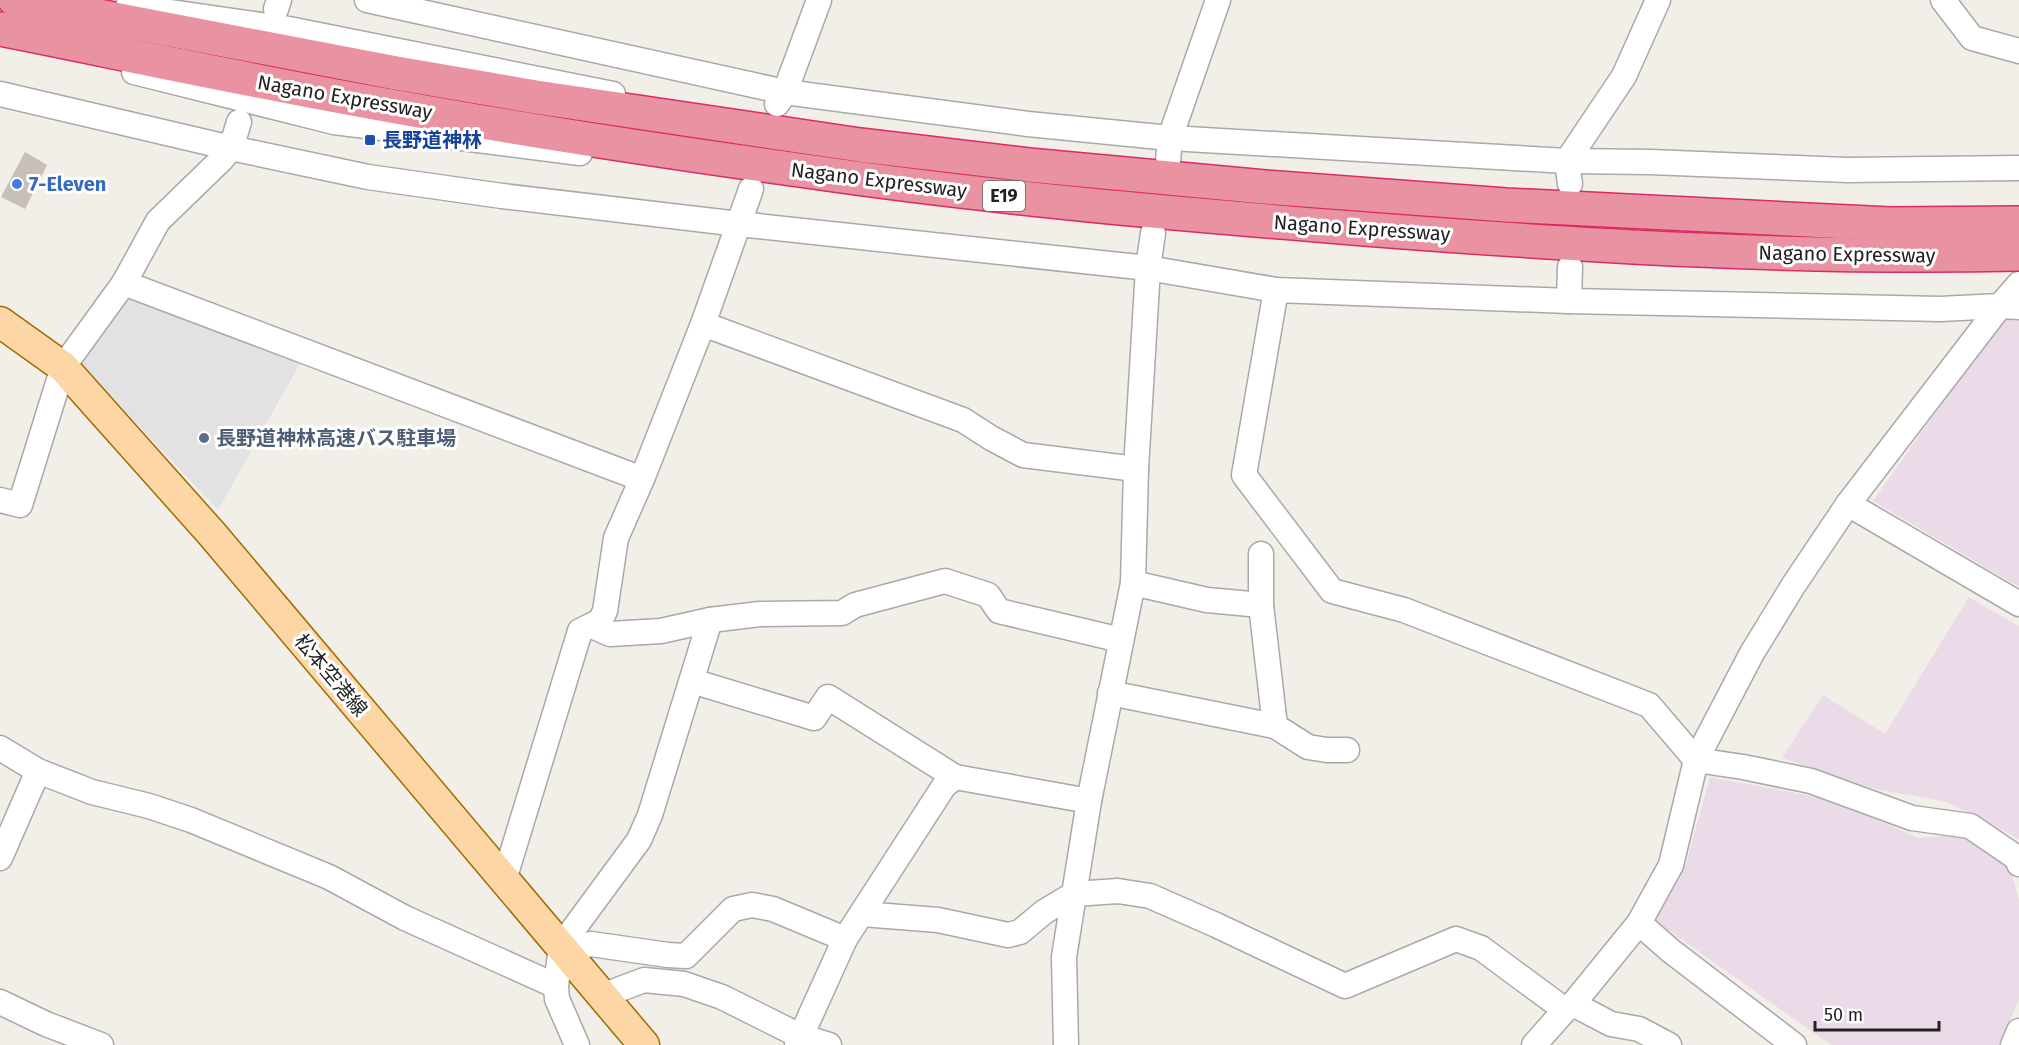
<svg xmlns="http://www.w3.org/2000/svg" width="2019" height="1045" font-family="'Fira Sans','Noto Sans JP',sans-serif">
  <rect width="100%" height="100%" fill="#f2efe9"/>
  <g fill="#ebdbe8">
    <polygon points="2002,319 2019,321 2019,587 1873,501"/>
    <polygon points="1969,597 2019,626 2019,839 1947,802 1875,789 1782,758 1823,695 1885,734"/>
    <polygon points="1710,777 1833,800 1918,838 1958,835 2009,865 2019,900 2019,999 2000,1045 1831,1045 1655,921 1686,864"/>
  </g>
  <polygon fill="#e2e2e2" points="128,289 303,358 218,510 82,365"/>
  <polygon fill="#c7bfb8" points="25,152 47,165 25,209 1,197"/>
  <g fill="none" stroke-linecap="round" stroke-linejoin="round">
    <g stroke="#a9a9a9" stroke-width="27">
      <g id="minor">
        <polyline points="367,0 785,92 1028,124 1170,138 1567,161 1650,162 1847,170 2019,168"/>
        <polyline points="1943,0 1972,38 2019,51"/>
        <polyline points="128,6 289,29 613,94"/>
        <polyline points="276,9 279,0"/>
        <polyline points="134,72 334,122 580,153"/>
        <polyline points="0,94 231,148 368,177 502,196 739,224 1148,268 1276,290 1569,301 1940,309 2000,306 2019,307"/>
        <polyline points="777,104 785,92 819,0"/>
        <polyline points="1168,162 1170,138 1218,0"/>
        <polyline points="1570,184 1567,161 1624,76 1658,0"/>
        <polyline points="124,283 642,479"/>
        <polyline points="1276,290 1244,475 1332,591 1404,610 1649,705 1696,760 1743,767 1811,781 1912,818 1970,826 2017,858 2019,864"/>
        <polyline points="1569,301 1570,267"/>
        <polyline points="703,324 963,420 991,438 1023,455 1136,469"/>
        <polyline points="0,500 20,505 63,367 124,283 158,221 222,159 231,148 239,122"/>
        <polyline points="1848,504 2019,604"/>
        <polyline points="1261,554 1261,605 1275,726 1308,747 1327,750 1347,750"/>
        <polyline points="1133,583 1207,600 1261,605"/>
        <polyline points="592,626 610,634 661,631 710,620 760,614 842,613 855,605 945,581 988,595 999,611 1121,640"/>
        <polyline points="692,681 814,718 828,697 955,777 1089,801"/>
        <polyline points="1110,693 1275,726"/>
        <polyline points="0,748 38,771 92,792 149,806 191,820 329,877 405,918 556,986"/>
        <polyline points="0,858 38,771"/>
        <polyline points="504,880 580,631 600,621 605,611 616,538 642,479 703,324 751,189"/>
        <polyline points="862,914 938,920 1008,935 1020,932 1044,912 1074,894 1118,891 1150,896 1216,925 1345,986 1456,939 1481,948 1565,1010"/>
        <polyline points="1639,923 1671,951 1794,1045"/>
        <polyline points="565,950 591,944 668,955 686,956 733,909 752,905 773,909 845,939"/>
        <polyline points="602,996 644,980 684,984 722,997 800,1036 829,1045"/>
        <polyline points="0,1002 46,1024 101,1045"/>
        <polyline points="1573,1004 1611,1024 1639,1029 1669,1045"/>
        <polyline points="577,1045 557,999 556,986 561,946 639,840 650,815 710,620"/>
        <polyline points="797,1045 845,939 944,786 955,777"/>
        <polyline points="1066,1045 1064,957 1089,801 1133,583 1136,469 1148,268 1153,233"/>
        <polyline points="1534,1045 1565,1010 1573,1004 1639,923 1671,865 1696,760 1752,653 1793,586 1848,504 2000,306 2019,284"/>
        <polyline points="2013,1045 2019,1031"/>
      </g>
    </g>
    <g stroke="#a06b00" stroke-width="33">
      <polyline id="major" points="0,322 63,367 212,534 644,1045"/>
    </g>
    <g stroke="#dc2a67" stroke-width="36">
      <g id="highway">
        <polyline points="15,0 396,73 536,97 860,145 1029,165 1265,187 1506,205 1890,224 2019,223"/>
        <path d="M0,29C130,55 260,83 391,106C529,131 667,152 806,171C991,198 1178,214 1365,229C1583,246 1801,259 2019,254"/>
      </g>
    </g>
    <use href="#minor" stroke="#fff" stroke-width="24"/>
    <use href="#major" stroke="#fcd6a4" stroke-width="30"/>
    <use href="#highway" stroke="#e892a2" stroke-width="33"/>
  </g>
  <rect fill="#1a4fb4" stroke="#fff" stroke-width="2" x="364" y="134" width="12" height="12" rx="3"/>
  <circle fill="#3f7fe0" stroke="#fff" stroke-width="2" cx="17" cy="184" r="6"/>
  <circle fill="#5c6f8a" stroke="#fff" stroke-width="2" cx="204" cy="438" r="6"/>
  <g text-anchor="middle" stroke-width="6" stroke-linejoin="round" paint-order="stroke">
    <rect fill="#fff" stroke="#646464" stroke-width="1.5" x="983" y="181" width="42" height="30" rx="4.5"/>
    <g font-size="18" font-weight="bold" fill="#222">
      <text x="1004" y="202">E19</text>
    </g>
    <g font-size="20" fill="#222" stroke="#fff">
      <text transform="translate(345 97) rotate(10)" y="7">Nagano Expressway</text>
      <text transform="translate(879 180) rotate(7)" y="7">Nagano Expressway</text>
      <text transform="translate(1362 228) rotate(4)" y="7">Nagano Expressway</text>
      <text transform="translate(1847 254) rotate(1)" y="7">Nagano Expressway</text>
      <text transform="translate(331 675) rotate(50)" y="7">松本空港線</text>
    </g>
    <g font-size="20" font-weight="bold" fill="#164399" stroke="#fff" text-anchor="start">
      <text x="382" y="147">長野道神林</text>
    </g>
    <g font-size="20" font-weight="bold" fill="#366cbe" stroke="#fff" text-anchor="start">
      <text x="29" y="191">7-Eleven</text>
    </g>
    <g font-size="20" font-weight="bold" fill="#4e5e75" stroke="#fff" text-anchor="start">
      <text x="216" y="445">長野道神林高速バス駐車場</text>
    </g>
  </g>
  <path d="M1815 1021v9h124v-9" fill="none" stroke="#222222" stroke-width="3"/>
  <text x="1824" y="1021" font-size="18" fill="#222222" stroke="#ffffff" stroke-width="4.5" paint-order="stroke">50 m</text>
</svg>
